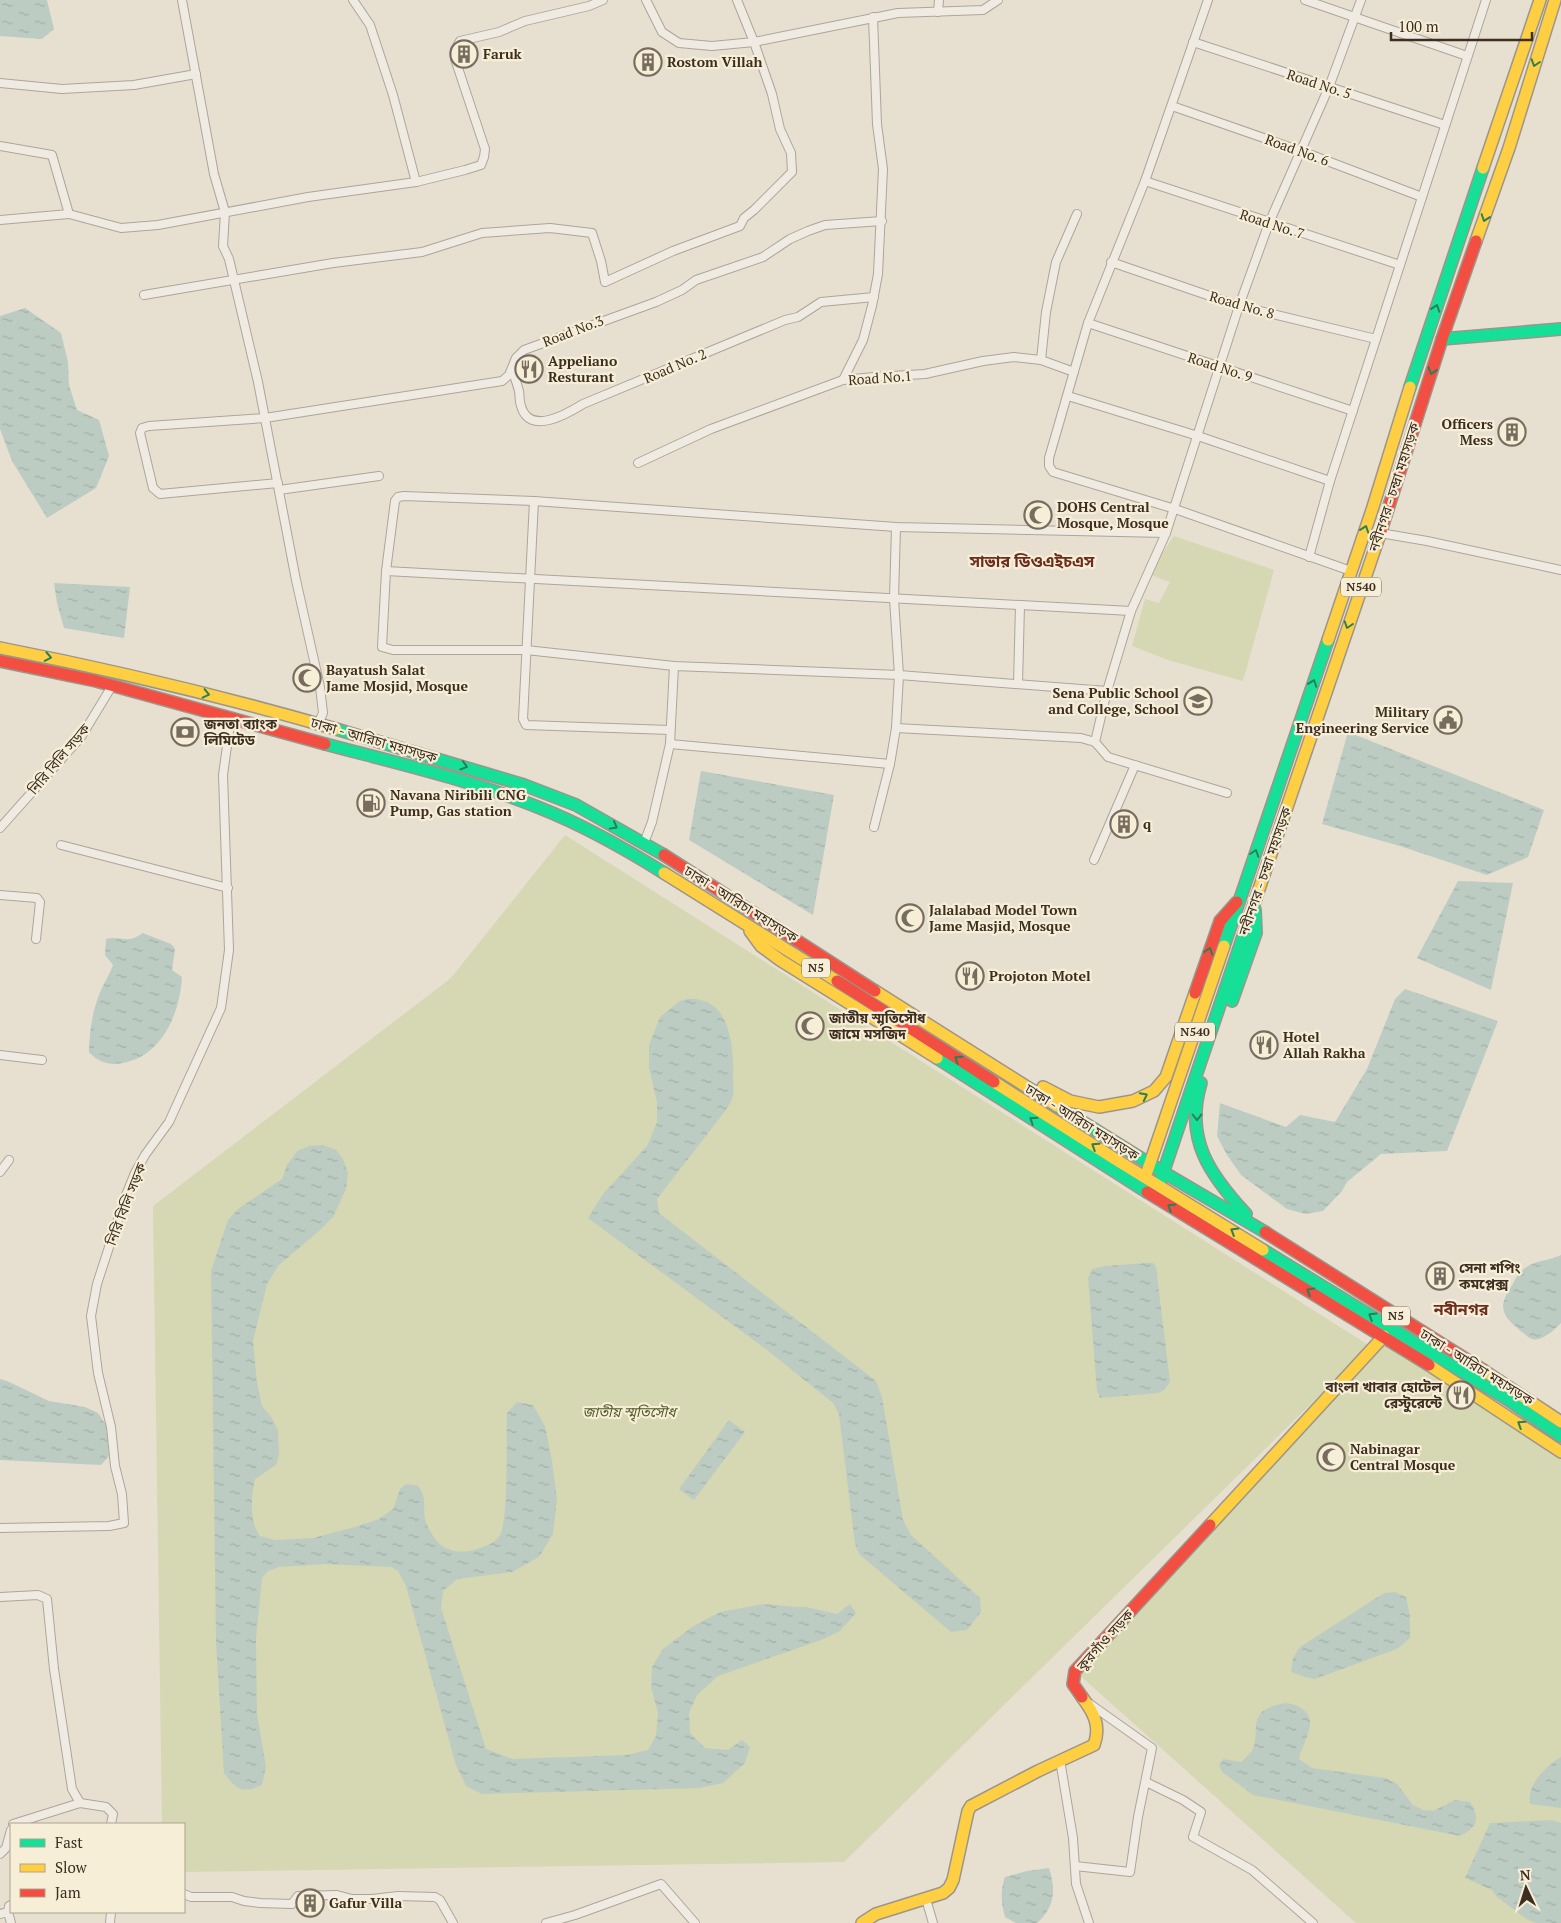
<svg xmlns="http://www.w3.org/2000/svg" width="1561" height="1923" font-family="'PT Serif','Noto Sans Bengali',serif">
  <defs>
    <pattern id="water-ripples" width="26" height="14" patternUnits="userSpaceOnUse" patternTransform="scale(1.25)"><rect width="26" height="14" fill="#bcccc2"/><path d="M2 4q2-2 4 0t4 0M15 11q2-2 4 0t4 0" fill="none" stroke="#a2b0a6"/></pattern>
  </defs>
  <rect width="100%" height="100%" fill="#e7e0d1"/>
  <g fill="#d6d7b3">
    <polygon points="1174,536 1274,570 1243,681 1168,660 1132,646 1145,599 1159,603 1170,582 1148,574"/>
    <polygon points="565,835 1370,1346 844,1862 184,1872 184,1824 162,1824 153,1206 451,978"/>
    <polygon points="1384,1336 1561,1459 1561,1923 1356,1923 1075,1671"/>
  </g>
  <g fill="url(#water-ripples)">
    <polygon points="0,0 47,0 54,29 42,39 0,36"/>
    <polygon points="25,308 61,333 68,362 69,385 77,410 99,420 109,456 96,488 47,518 12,461 0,429 0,316"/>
    <polygon points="54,583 130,587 124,638 64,628 57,603"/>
    <polygon points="1348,732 1544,810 1528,857 1487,875 1400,846 1322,824"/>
    <polygon points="701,771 834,795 813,915 689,840"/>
    <polygon points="1458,881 1513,883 1491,990 1417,958"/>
    <path d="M143,933L171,944L175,949L172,970L182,977C180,1013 162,1056 123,1063C110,1066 98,1062 89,1052C89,1032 93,1008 101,990C105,981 110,974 113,965L105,955L106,939C122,935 126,945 143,933Z"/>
    <polygon points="1405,989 1498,1021 1447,1151 1381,1154 1347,1182 1342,1191 1323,1211 1305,1214 1287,1209 1241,1175 1227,1155 1217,1136 1220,1103 1286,1127 1300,1115 1335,1122 1367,1069 1395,999"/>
    <path d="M687,999C730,996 734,1045 733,1077C733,1083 734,1090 733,1096C732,1101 728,1106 726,1110L657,1199L659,1213L876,1381L882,1397L903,1520L911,1535L980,1598L981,1612L967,1630L951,1632L859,1554L855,1544L839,1414L833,1403L767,1350L588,1218L603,1194L647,1146L657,1122V1102L649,1068V1045L660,1017L680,1001Z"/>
    <path d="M323,1145L336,1150L343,1159L348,1173L346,1189L333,1217L320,1230L279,1265L267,1284L253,1341L257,1383L262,1406L272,1418L278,1431L279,1455L276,1465L255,1479C251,1497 249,1521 260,1536L275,1540L313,1538L355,1527L379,1519L393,1509L400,1489L406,1484L418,1486C427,1497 423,1506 425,1519C427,1527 434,1539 441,1545C449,1552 464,1553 474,1550C483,1547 495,1544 500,1535C509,1518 506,1437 507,1413L517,1402L533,1405L545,1426L552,1461L557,1499L553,1534L539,1557L512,1572L457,1579L443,1591L441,1608L486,1749L513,1759L627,1755L648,1750L656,1736L658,1713L651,1687L652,1667L663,1649L692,1627L720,1612L764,1604L811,1608L837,1614L850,1604L856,1613L840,1631L821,1640L718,1676L697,1695L689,1713L690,1733L705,1748L728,1750L742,1740L750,1747L745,1763L723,1783L699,1788L482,1794L466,1786L456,1765L406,1586L398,1571L391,1567L325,1564L279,1567L268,1571L262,1578L256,1639L257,1714L266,1767L262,1785C242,1794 237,1790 224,1773L216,1642L211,1271L228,1220L238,1209L282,1179L287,1165L297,1151L309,1146Z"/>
    <path d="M1561,1255V1323C1555,1329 1548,1336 1539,1339C1532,1341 1527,1336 1522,1332C1504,1317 1496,1309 1511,1287C1515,1280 1518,1273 1525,1268C1535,1260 1549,1261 1561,1255Z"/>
    <polygon points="1147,1263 1153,1263 1156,1267 1170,1382 1164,1390 1158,1393 1100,1398 1097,1391 1088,1278 1092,1269 1105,1266"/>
    <polygon points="0,1379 7,1381 49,1401 85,1407 98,1413 106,1425 109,1456 101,1465 0,1460"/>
    <polygon points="729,1420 745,1432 694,1500 679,1489"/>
    <polygon points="1395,1592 1406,1597 1410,1616 1410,1638 1397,1649 1315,1679 1305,1677 1291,1672 1293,1658 1300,1647 1384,1593"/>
    <path d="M1286,1703C1293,1704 1296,1705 1301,1708C1321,1721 1302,1742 1299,1759L1312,1768L1385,1778L1397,1784L1413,1805L1423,1810L1433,1811L1455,1800L1470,1802C1481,1819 1477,1827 1460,1836L1253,1795L1222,1772L1219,1765L1223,1759L1241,1762C1244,1759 1249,1755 1252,1751C1256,1743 1255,1736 1256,1728C1256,1709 1271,1706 1286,1703Z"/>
    <path d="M1561,1757V1808L1530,1804C1527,1784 1545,1767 1561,1757Z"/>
    <polygon points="1552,1820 1561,1823 1561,1923 1536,1923 1528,1920 1497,1897 1492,1890 1465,1878 1490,1823"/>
    <path d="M1049,1868C1056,1890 1055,1907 1037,1923H1016L1005,1917C1001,1903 1000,1891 1005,1877L1027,1871Z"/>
  </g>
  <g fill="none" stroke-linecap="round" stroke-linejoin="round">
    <g stroke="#ada599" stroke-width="10">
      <g id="street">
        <polyline points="182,0 214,174 225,212 223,246 229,259 258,382 296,580 320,687 323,713 318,724"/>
        <polyline points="353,0 370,25 393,95 416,182"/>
        <polyline points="646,0 662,32 679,43 712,46 754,42 898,13 983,10 998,0"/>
        <polyline points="1208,0 1145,181 1088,323 1049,458 1049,466 1053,472 1175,509 1351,571"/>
        <polyline points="1305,0 1467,56"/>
        <polyline points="938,12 939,0"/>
        <polyline points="1193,42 1445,125"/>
        <polyline points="0,83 62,89 134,85 196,74"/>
        <polyline points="1172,106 1301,151 1422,197"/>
        <polyline points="0,146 52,155 69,214 0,220"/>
        <polyline points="1145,181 1400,265"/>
        <polyline points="69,214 121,228 158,225 308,197 416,182 465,170 481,165 484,157 485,149 455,59 455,50 460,41 499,32 525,21 589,6 603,0"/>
        <polyline points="1111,262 1239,306 1376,339"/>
        <polyline points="144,295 333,263 422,252 482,233 550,228 592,233 601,261 605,282 673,251 740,226 744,218 754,210 792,172 791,153 780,129 772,94 754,42 737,0"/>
        <polyline points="1088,323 1353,411"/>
        <polyline points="1041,360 1046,312 1056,262 1077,214"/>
        <path d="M512,369C514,376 517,383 519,391C520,396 519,401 521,406C529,436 567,414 583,404L785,320L798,317L821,302L874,297"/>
        <polyline points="843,380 863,340 872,306 878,274 883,169 877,124 873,17"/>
        <polyline points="1068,396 1198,436 1330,481"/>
        <polyline points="638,463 711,429 843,380 874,377 925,374 983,361 1014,357 1041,360 1074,372"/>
        <polyline points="278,483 160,494 153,488 140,433 142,428 149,426 265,418 502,381 509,375 516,358 524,350 656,302 682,290 696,280 763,257 790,239 808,231 825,225 882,221"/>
        <polyline points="279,490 379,476"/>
        <polyline points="534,501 523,719 526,725 670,730"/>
        <polyline points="1380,533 1427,541 1561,570"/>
        <polyline points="1309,557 1330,481 1486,0"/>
        <polyline points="386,571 1131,611"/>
        <polyline points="1018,684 1020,605"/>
        <polyline points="1107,691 899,675 674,666 526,650 393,650 382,647 386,571 395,501 398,497 404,496 534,501 896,527 1166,533"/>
        <polyline points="896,728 1081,738 1095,742 1108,757 1227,793"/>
        <polyline points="1095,742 1107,691 1131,611 1166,533 1239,306 1269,223 1329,87 1361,0"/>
        <polyline points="670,744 890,764"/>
        <polyline points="874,827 890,764 896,728 899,675 894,599 896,527"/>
        <polyline points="0,828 81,737 112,686"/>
        <polyline points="644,843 652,822 670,744 674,666"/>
        <polyline points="61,845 228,888"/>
        <polyline points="1094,860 1135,765"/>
        <polyline points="0,895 37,898 40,902 36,939"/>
        <polyline points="0,1055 42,1060"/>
        <polyline points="0,1172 9,1160"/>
        <polyline points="0,1528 109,1526 124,1523 122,1494 115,1466 111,1427 98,1373 91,1316 97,1284 126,1195 135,1173 145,1155 169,1122 221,1008 229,950 223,775 231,717"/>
        <polyline points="0,1597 38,1595 47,1599 54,1669 72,1789 80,1803"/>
        <polyline points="1060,1760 1073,1838 1076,1884 1089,1923"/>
        <polyline points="1146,1782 1183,1800 1201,1812 1193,1837 1252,1870 1313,1923"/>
        <polyline points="13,1824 80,1803 106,1807 113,1814 111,1824"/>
        <polyline points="0,1854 6,1848 11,1830"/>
        <polyline points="1075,1866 1130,1872 1138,1817 1152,1748 1090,1704"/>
        <polyline points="184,1894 191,1897 232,1897 244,1901 260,1903 292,1904 298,1896 337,1895 352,1899 372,1899 398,1896 435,1897 440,1900 453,1923"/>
        <polyline points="926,1899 933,1923"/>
        <polyline points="8,1912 11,1923"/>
        <polyline points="0,1914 8,1912 9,1906 11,1905"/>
        <polyline points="110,1923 111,1912"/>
        <polyline points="546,1923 575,1915 661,1884 695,1923"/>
      </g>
    </g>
    <g stroke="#9c958a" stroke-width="14">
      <g id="fast">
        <polyline points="1442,339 1561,329"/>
        <polyline points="1410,387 1483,168"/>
        <polyline points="336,729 524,785 576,805 664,855"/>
        <path d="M325,744C397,763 471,780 540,808C583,825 624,848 664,873"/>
        <polyline points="1224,946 1328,640"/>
        <polyline points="1232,1001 1256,933 1255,910"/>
        <polyline points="937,1058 1147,1192"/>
        <path d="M1201,1083C1184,1139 1210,1175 1246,1214"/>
        <polyline points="1057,1106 1163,1172 1265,1232"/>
        <polyline points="1160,1182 1256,898"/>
        <polyline points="1263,1250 1507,1399 1561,1436"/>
      </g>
    </g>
    <g stroke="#9c958a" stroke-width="14">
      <g id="slow">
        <polyline points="1483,168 1540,0"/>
        <polyline points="1476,241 1509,148 1555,0"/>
        <polyline points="1328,640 1372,510 1410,387"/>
        <path d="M0,648C113,670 225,697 336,729"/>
        <polyline points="664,873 837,981"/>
        <polyline points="1256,898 1381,531"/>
        <polyline points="750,931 761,946 780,960 937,1058"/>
        <polyline points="875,991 1057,1106"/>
        <polyline points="994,1082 1115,1159 1263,1250"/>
        <polyline points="1043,1087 1070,1101 1099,1107 1133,1101 1154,1091 1166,1077 1195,993"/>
        <polyline points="1147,1172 1224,946"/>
        <polyline points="1429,1365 1561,1452"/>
        <polyline points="1483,1370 1561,1422"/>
        <polyline points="1210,1525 1384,1336"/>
        <path d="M862,1923L876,1914L943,1893L949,1888L953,1880L968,1811L971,1806L1038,1771L1094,1745C1101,1726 1094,1713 1082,1697"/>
      </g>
    </g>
    <g stroke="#9c958a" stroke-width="14">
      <g id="jam">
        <polyline points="1381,531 1442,339 1476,241"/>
        <polyline points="0,661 96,681 325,744"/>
        <polyline points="664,855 875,991"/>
        <polyline points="837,981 994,1082"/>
        <polyline points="1195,993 1220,921 1237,902"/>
        <polyline points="1147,1192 1429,1365"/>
        <polyline points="1265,1232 1483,1370"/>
        <polyline points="1082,1697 1073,1684 1075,1671 1210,1525"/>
      </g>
    </g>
    <use href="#street" stroke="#efebe3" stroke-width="8"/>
    <use href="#fast" stroke="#16e098" stroke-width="11"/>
    <use href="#slow" stroke="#ffcf43" stroke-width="11"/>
    <use href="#jam" stroke="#f24e42" stroke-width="11"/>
  </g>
  <defs><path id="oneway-chevron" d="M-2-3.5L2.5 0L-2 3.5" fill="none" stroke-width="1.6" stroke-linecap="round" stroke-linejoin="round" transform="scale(1.25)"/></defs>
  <g stroke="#2b7e56">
    <use href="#oneway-chevron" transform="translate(1535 63) rotate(108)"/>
    <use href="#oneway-chevron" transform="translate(1485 218) rotate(109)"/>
    <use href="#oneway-chevron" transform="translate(1436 308) rotate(-71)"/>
    <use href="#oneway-chevron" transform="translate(1432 371) rotate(107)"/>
    <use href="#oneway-chevron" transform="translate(1365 529) rotate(-71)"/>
    <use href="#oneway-chevron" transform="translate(1348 625) rotate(108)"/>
    <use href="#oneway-chevron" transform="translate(48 657) rotate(11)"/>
    <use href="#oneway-chevron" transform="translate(1313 683) rotate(-71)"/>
    <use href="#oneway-chevron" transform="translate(206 694) rotate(13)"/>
    <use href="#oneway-chevron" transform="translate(464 766) rotate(17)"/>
    <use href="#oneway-chevron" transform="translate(614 826) rotate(29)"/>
    <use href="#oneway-chevron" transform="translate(1255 853) rotate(-72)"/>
    <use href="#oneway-chevron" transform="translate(1209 951) rotate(-72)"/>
    <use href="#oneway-chevron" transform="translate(958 1059) rotate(-147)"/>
    <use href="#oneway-chevron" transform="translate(1144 1096) rotate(-27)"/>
    <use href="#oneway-chevron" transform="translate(1197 1117) rotate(90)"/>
    <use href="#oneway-chevron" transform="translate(1033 1120) rotate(-147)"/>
    <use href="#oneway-chevron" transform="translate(1095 1146) rotate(-147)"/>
    <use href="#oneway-chevron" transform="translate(1171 1207) rotate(-148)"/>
    <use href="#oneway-chevron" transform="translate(1234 1231) rotate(-149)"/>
    <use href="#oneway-chevron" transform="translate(1310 1291) rotate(-149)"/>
    <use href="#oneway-chevron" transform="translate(1372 1316) rotate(-148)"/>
    <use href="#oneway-chevron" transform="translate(1521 1424) rotate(-147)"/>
  </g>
  <defs>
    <g id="building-ring" transform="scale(1.4375)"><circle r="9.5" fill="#f7eed8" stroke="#786c5e" stroke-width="1.5"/><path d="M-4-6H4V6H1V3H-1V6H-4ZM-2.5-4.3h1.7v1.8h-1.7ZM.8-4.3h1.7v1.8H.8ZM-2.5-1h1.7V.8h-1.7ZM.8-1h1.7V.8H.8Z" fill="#786c5e"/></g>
    <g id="restaurant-ring" transform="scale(1.4375)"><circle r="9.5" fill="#f7eed8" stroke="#786c5e" stroke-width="1.5"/><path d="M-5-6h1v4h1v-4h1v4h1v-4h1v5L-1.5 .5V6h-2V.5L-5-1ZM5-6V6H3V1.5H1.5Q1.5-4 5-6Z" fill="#786c5e"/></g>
    <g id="mosque-ring" transform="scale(1.4375)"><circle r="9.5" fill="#f7eed8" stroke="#786c5e" stroke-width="1.5"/><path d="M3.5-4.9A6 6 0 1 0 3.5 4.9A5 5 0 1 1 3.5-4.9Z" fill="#786c5e"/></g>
    <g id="school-ring" transform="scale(1.4375)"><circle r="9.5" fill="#f7eed8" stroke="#786c5e" stroke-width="1.5"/><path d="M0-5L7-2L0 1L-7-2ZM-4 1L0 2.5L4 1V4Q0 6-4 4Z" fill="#786c5e"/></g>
    <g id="civic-ring" transform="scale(1.4375)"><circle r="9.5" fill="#f7eed8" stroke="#786c5e" stroke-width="1.5"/><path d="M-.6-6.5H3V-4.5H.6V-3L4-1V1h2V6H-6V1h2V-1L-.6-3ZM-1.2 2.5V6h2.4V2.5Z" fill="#786c5e"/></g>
    <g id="bank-ring" transform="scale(1.4375)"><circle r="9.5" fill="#f7eed8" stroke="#786c5e" stroke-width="1.5"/><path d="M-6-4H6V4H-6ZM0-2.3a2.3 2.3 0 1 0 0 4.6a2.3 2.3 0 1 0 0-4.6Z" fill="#786c5e"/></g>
    <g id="fuel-ring" transform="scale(1.4375)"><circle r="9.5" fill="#f7eed8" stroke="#786c5e" stroke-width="1.5"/><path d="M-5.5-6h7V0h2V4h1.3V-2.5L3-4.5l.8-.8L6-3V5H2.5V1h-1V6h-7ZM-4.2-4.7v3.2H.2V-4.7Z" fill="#786c5e"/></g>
  </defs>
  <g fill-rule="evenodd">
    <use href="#building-ring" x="464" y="54"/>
    <use href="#building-ring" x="648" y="62"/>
    <use href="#restaurant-ring" x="529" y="369"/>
    <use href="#building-ring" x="1512" y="432"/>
    <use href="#mosque-ring" x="1038" y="515"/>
    <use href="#mosque-ring" x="307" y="678"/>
    <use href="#school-ring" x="1198" y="701"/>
    <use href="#civic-ring" x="1448" y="720"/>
    <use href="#bank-ring" x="185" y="732"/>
    <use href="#fuel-ring" x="371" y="803"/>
    <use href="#building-ring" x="1124" y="824"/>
    <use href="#mosque-ring" x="910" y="918"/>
    <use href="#restaurant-ring" x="970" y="976"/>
    <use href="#mosque-ring" x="810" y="1026"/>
    <use href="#restaurant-ring" x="1264" y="1045"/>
    <use href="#building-ring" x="1440" y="1276"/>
    <use href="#restaurant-ring" x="1461" y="1395"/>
    <use href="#mosque-ring" x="1331" y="1457"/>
    <use href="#building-ring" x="310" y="1903"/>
  </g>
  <g text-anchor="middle" stroke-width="4.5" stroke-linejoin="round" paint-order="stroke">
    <g fill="#f7eed8" stroke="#756857" stroke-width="1">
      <rect x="1341" y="577.5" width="40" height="19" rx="4"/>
      <rect x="802" y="958.5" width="28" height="19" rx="4"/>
      <rect x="1175" y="1022.5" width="40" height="19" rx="4"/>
      <rect x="1382" y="1306.5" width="28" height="19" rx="4"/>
    </g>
    <g font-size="12" font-weight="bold" fill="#3d2e20">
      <text x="1361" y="591">N540</text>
      <text x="816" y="972">N5</text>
      <text x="1195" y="1036">N540</text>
      <text x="1396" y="1320">N5</text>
    </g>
    <g font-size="14" font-weight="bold" fill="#3d2e20" stroke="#f7eed8" text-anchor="start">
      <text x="483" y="59">Faruk</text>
      <text x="667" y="67">Rostom Villah</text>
      <text x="548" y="366">Appeliano<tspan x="548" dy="16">Resturant</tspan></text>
      <text x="1493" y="429" text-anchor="end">Officers<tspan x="1493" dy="16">Mess</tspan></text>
      <text x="1057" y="512">DOHS Central<tspan x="1057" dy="16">Mosque, Mosque</tspan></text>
      <text x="326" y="675">Bayatush Salat<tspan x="326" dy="16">Jame Mosjid, Mosque</tspan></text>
      <text x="1179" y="698" text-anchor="end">Sena Public School<tspan x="1179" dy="16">and College, School</tspan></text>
      <text x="1429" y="717" text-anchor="end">Military<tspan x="1429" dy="16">Engineering Service</tspan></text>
      <text x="204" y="729">জনতা ব্যাংক<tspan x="204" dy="16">লিমিটেড</tspan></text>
      <text x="390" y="800">Navana Niribili CNG<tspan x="390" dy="16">Pump, Gas station</tspan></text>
      <text x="1143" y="829">q</text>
      <text x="929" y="915">Jalalabad Model Town<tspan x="929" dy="16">Jame Masjid, Mosque</tspan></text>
      <text x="989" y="981">Projoton Motel</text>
      <text x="829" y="1023">জাতীয় স্মৃতিসৌধ<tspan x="829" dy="16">জামে মসজিদ</tspan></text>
      <text x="1283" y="1042">Hotel<tspan x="1283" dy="16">Allah Rakha</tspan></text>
      <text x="1459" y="1273">সেনা শপিং<tspan x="1459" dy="16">কমপ্লেক্স</tspan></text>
      <text x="1442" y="1392" text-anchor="end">বাংলা খাবার হোটেল<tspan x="1442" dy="16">রেস্টুরেন্টে</tspan></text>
      <text x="1350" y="1454">Nabinagar<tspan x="1350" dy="16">Central Mosque</tspan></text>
      <text x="329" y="1908">Gafur Villa</text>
    </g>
    <g font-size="14" fill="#3d2e20" stroke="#f7eed8">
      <text transform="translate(1319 84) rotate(18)" y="5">Road No. 5</text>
      <text transform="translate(1297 150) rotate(20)" y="5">Road No. 6</text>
      <text transform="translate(1272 224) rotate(18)" y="5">Road No. 7</text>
      <text transform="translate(1242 305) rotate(16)" y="5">Road No. 8</text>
      <text transform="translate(573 331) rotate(-21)" y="5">Road No.3</text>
      <text transform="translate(675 366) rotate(-23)" y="5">Road No. 2</text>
      <text transform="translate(1220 367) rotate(18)" y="5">Road No. 9</text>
      <text transform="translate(880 378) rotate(-4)" y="5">Road No.1</text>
      <text transform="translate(1394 487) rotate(-72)" y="5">নবীনগর - চন্দ্রা মহাসড়ক</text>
      <text transform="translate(374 740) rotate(16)" y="5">ঢাকা - আরিচা মহাসড়ক</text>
      <text transform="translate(59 759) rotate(-50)" y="5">নিরি বিলি সড়ক</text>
      <text transform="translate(1265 871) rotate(-71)" y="5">নবীনগর - চন্দ্রা মহাসড়ক</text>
      <text transform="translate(741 904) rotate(32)" y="5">ঢাকা - আরিচা মহাসড়ক</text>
      <text transform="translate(1082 1122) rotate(32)" y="5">ঢাকা - আরিচা মহাসড়ক</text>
      <text transform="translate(126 1204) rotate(-69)" y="5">নিরি বিলি সড়ক</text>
      <text transform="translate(1477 1367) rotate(32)" y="5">ঢাকা - আরিচা মহাসড়ক</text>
      <text transform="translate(1105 1640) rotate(-48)" y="5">কুরগাঁও সড়ক</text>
    </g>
    <g font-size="14" font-style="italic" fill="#4d5a26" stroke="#f7eed8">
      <text x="629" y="1417">জাতীয় স্মৃতিসৌধ</text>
    </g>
    <g font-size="16" font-weight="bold" fill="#6b2e1e" stroke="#f7eed8">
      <text x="1032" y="567">সাভার ডিওএইচএস</text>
      <text x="1461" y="1315">নবীনগর</text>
    </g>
  </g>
  <rect x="10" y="1823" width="175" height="90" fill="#f7eed8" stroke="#ada18e"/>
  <rect x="20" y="1839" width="25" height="8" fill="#16e098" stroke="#ada18e"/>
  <text x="55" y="1848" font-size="15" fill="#3d2e20">Fast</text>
  <rect x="20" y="1864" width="25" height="8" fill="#ffcf43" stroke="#ada18e"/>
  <text x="55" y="1873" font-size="15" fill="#3d2e20">Slow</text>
  <rect x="20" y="1889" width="25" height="8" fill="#f24e42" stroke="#ada18e"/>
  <text x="55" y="1898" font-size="15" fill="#3d2e20">Jam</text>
  <g transform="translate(1526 1888) rotate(356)" stroke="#f7eed8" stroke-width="4" paint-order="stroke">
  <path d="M0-4L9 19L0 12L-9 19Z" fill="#3d2e20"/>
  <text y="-8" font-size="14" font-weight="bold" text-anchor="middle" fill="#3d2e20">N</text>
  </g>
  <path d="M1391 32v8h141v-8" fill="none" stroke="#3d2e20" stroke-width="2.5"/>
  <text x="1398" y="32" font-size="15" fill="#3d2e20" stroke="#f7eed8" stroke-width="4" paint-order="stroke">100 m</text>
</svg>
